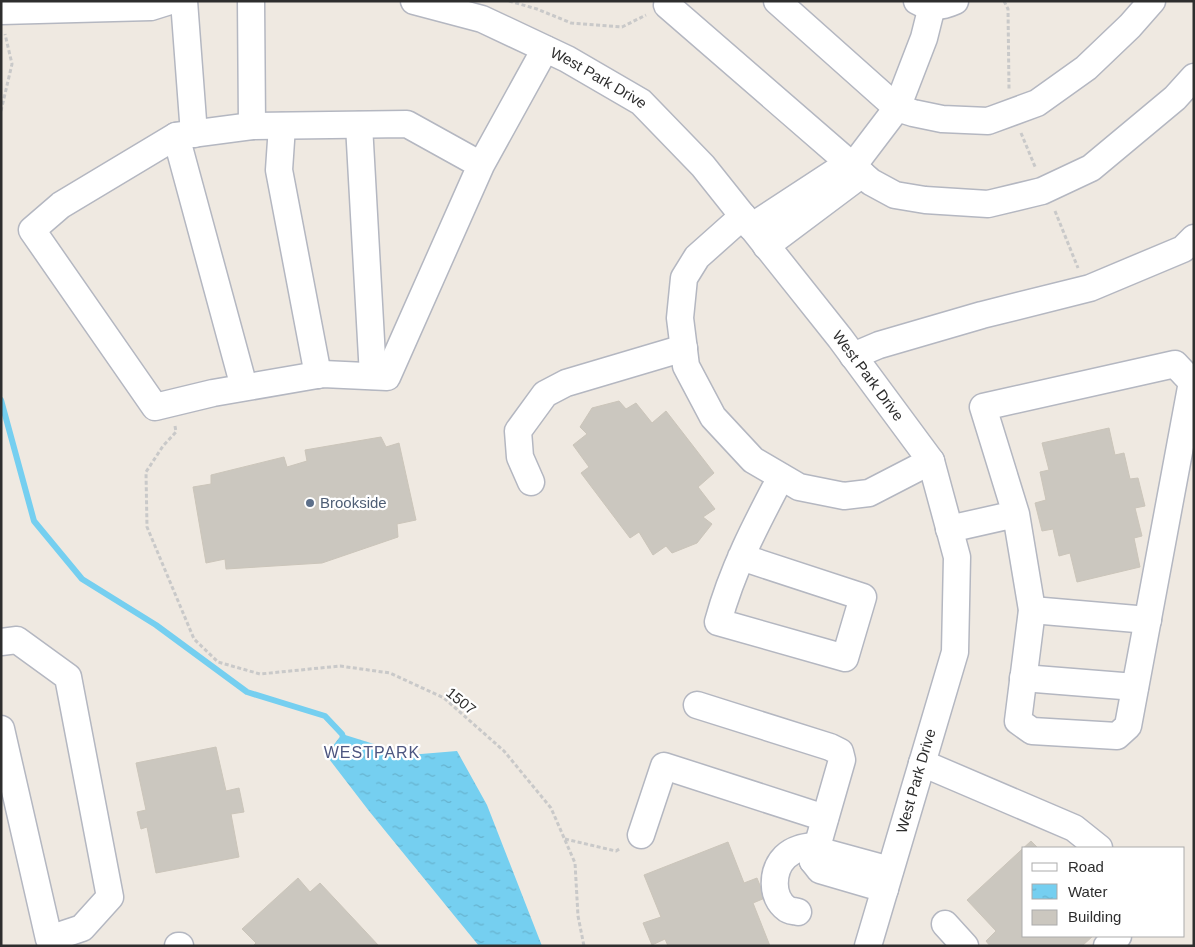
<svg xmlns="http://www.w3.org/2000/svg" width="1195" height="947" font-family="Helvetica,sans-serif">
  <defs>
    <pattern id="water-ripples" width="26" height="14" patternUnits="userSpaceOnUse" patternTransform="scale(1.25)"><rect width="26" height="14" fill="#75cff0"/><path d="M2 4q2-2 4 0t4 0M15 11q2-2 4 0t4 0" fill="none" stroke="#66b2ce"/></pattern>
  </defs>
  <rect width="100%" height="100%" fill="#efe9e1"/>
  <polygon fill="url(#water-ripples)" points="342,734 409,755 457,751 487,805 542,946 479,946 369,811 326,755"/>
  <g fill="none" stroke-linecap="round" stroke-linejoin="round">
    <polyline stroke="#75cff0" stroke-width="6" points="1,400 34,521 82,579 156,625 247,692 325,716 342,734 344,740"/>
  </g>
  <g fill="#cbc7bf" stroke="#cbc5ba">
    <polygon points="619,401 626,409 636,403 652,423 666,411 714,473 698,487 715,509 703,517 712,524 697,543 672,553 666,546 653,555 639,532 630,538 581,473 589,467 573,445 587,434 580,427 592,408"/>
    <polygon points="1109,428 1115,455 1124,453 1130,479 1138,478 1145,506 1135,508 1142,536 1134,538 1140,567 1077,582 1070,553 1059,556 1053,529 1042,531 1035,503 1046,500 1040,472 1049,470 1042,443"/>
    <polygon points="381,437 386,447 399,443 416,520 397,524 398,537 322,563 226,569 225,559 206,563 193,487 211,484 211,475 284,457 287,467 307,461 305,450"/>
    <polygon points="216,747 226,791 239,788 244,812 231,814 239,857 156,873 147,827 141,829 137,812 146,810 136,763"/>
    <polygon points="1031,841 1038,848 1024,848 1024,936 1093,936 1082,946 990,946 986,941 996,931 967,900"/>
    <polygon points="728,842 744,883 757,878 765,898 753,903 770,946 668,946 665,939 652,945 643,923 661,917 644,875"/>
    <polygon points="298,878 310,892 320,883 379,946 253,946 256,943 242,929"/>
  </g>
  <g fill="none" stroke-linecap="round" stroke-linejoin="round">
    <g stroke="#b4b7c1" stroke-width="29">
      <g id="minor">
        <polyline points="184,1 194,134"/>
        <polyline points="251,1 252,126"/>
        <path id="s1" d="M414,1L482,19L567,59L641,102L703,166L840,338L931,461L957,557L955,652L868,946"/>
        <polyline points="669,1 667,5 871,182 895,195 925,200 988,204 1042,191 1091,168 1175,98 1194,77"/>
        <polyline points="777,1 897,108 913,113 942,119 988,121 1037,103 1086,68 1130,26 1152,1"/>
        <path d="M917,1C929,8 942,7 955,1"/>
        <polyline points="1,11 151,7 170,1"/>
        <polyline points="359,125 373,376"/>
        <polyline points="282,126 279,170 318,375"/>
        <polyline points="176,136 244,387"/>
        <polyline points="481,165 387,377 323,374 213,393 155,407 32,230 61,205 176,136 252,126 407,124 481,165 545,49"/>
        <polyline points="853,166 897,108 924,38 932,6"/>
        <polyline points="743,216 697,257 684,278 680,318 686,366 713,417 753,460 799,487 844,496 869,493 931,461"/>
        <polyline points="751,227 849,163"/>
        <polyline points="766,246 862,174"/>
        <polyline points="853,356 879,345 982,315 1090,288 1183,249 1194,238"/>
        <polyline points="531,482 520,457 518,431 545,394 566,383 684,348"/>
        <polyline points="949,529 1016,514 983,407 1175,364 1192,382 1128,726 1117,736 1032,731 1018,721 1032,610 1016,514"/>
        <path d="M741,557L863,597L845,658L718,622C732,570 756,524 781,477"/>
        <polyline points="1032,610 1148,620"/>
        <polyline points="1,642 17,640 68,677 110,897 82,928 49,939 1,729"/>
        <polyline points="1023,678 1135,687"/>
        <polyline points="697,705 830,747 840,752 842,760 813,861"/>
        <polyline points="922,763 1074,828 1099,848"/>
        <polyline points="641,835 664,766 825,818"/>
        <polyline points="813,861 824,852 890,870"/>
        <polyline points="813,861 820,870 885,889"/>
        <path d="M798,912C795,911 789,911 787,909C770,897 772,870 785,857C794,848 806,847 818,845"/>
        <polyline points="945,924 965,946"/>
        <polyline points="178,946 180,946"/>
        <polyline points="1107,946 1118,936"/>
      </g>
    </g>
    <g stroke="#c9c9c9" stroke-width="3" stroke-dasharray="4 2.5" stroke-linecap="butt">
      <polyline points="509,1 537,9 571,23 622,27 646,15"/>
      <polyline points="1004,1 1008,9 1009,89"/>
      <polyline points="1,111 12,64 5,34"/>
      <polyline points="1021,133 1036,169"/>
      <polyline points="1055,211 1078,268"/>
      <polyline points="175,426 176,432 163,446 146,472 147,527 194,639 218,662 260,674 340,666 390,673 444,698 504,751 551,808 575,863 578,916 584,946"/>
      <polyline points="565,839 616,851 621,848"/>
    </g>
    <use href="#minor" stroke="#fff" stroke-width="26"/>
  </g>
  <circle fill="#5c6f8a" stroke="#fff" stroke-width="2" cx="310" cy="503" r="5"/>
  <g text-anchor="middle" stroke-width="4.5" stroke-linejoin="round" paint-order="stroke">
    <g font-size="15" fill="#2e2e2e" stroke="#fff">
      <text dy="5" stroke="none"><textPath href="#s1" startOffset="201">West Park Drive</textPath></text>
      <text dy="5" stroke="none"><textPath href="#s1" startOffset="606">West Park Drive</textPath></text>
      <text transform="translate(461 701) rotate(39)" y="5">1507</text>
      <text transform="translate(916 781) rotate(-74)" y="5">West Park Drive</text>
    </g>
    <g font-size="15" fill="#4e5e75" stroke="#fff" text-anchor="start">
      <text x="320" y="508">Brookside</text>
    </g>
    <g font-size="16" letter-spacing="1" fill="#4d5680" stroke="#fff">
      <text x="372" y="758">WESTPARK</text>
    </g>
  </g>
  <rect width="1195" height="947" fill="none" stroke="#2e2e2e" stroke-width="5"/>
  <rect x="1022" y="847" width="162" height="90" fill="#ffffff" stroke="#ababab"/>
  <rect x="1032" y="863" width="25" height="8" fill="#ffffff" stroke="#ababab"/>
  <text x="1068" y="872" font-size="15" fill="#2e2e2e">Road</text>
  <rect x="1032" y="884" width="25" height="15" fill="url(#water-ripples)" stroke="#ababab"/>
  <text x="1068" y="897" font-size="15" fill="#2e2e2e">Water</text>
  <rect x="1032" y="910" width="25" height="15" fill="#cbc7bf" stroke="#ababab"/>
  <text x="1068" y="922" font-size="15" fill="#2e2e2e">Building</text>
</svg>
